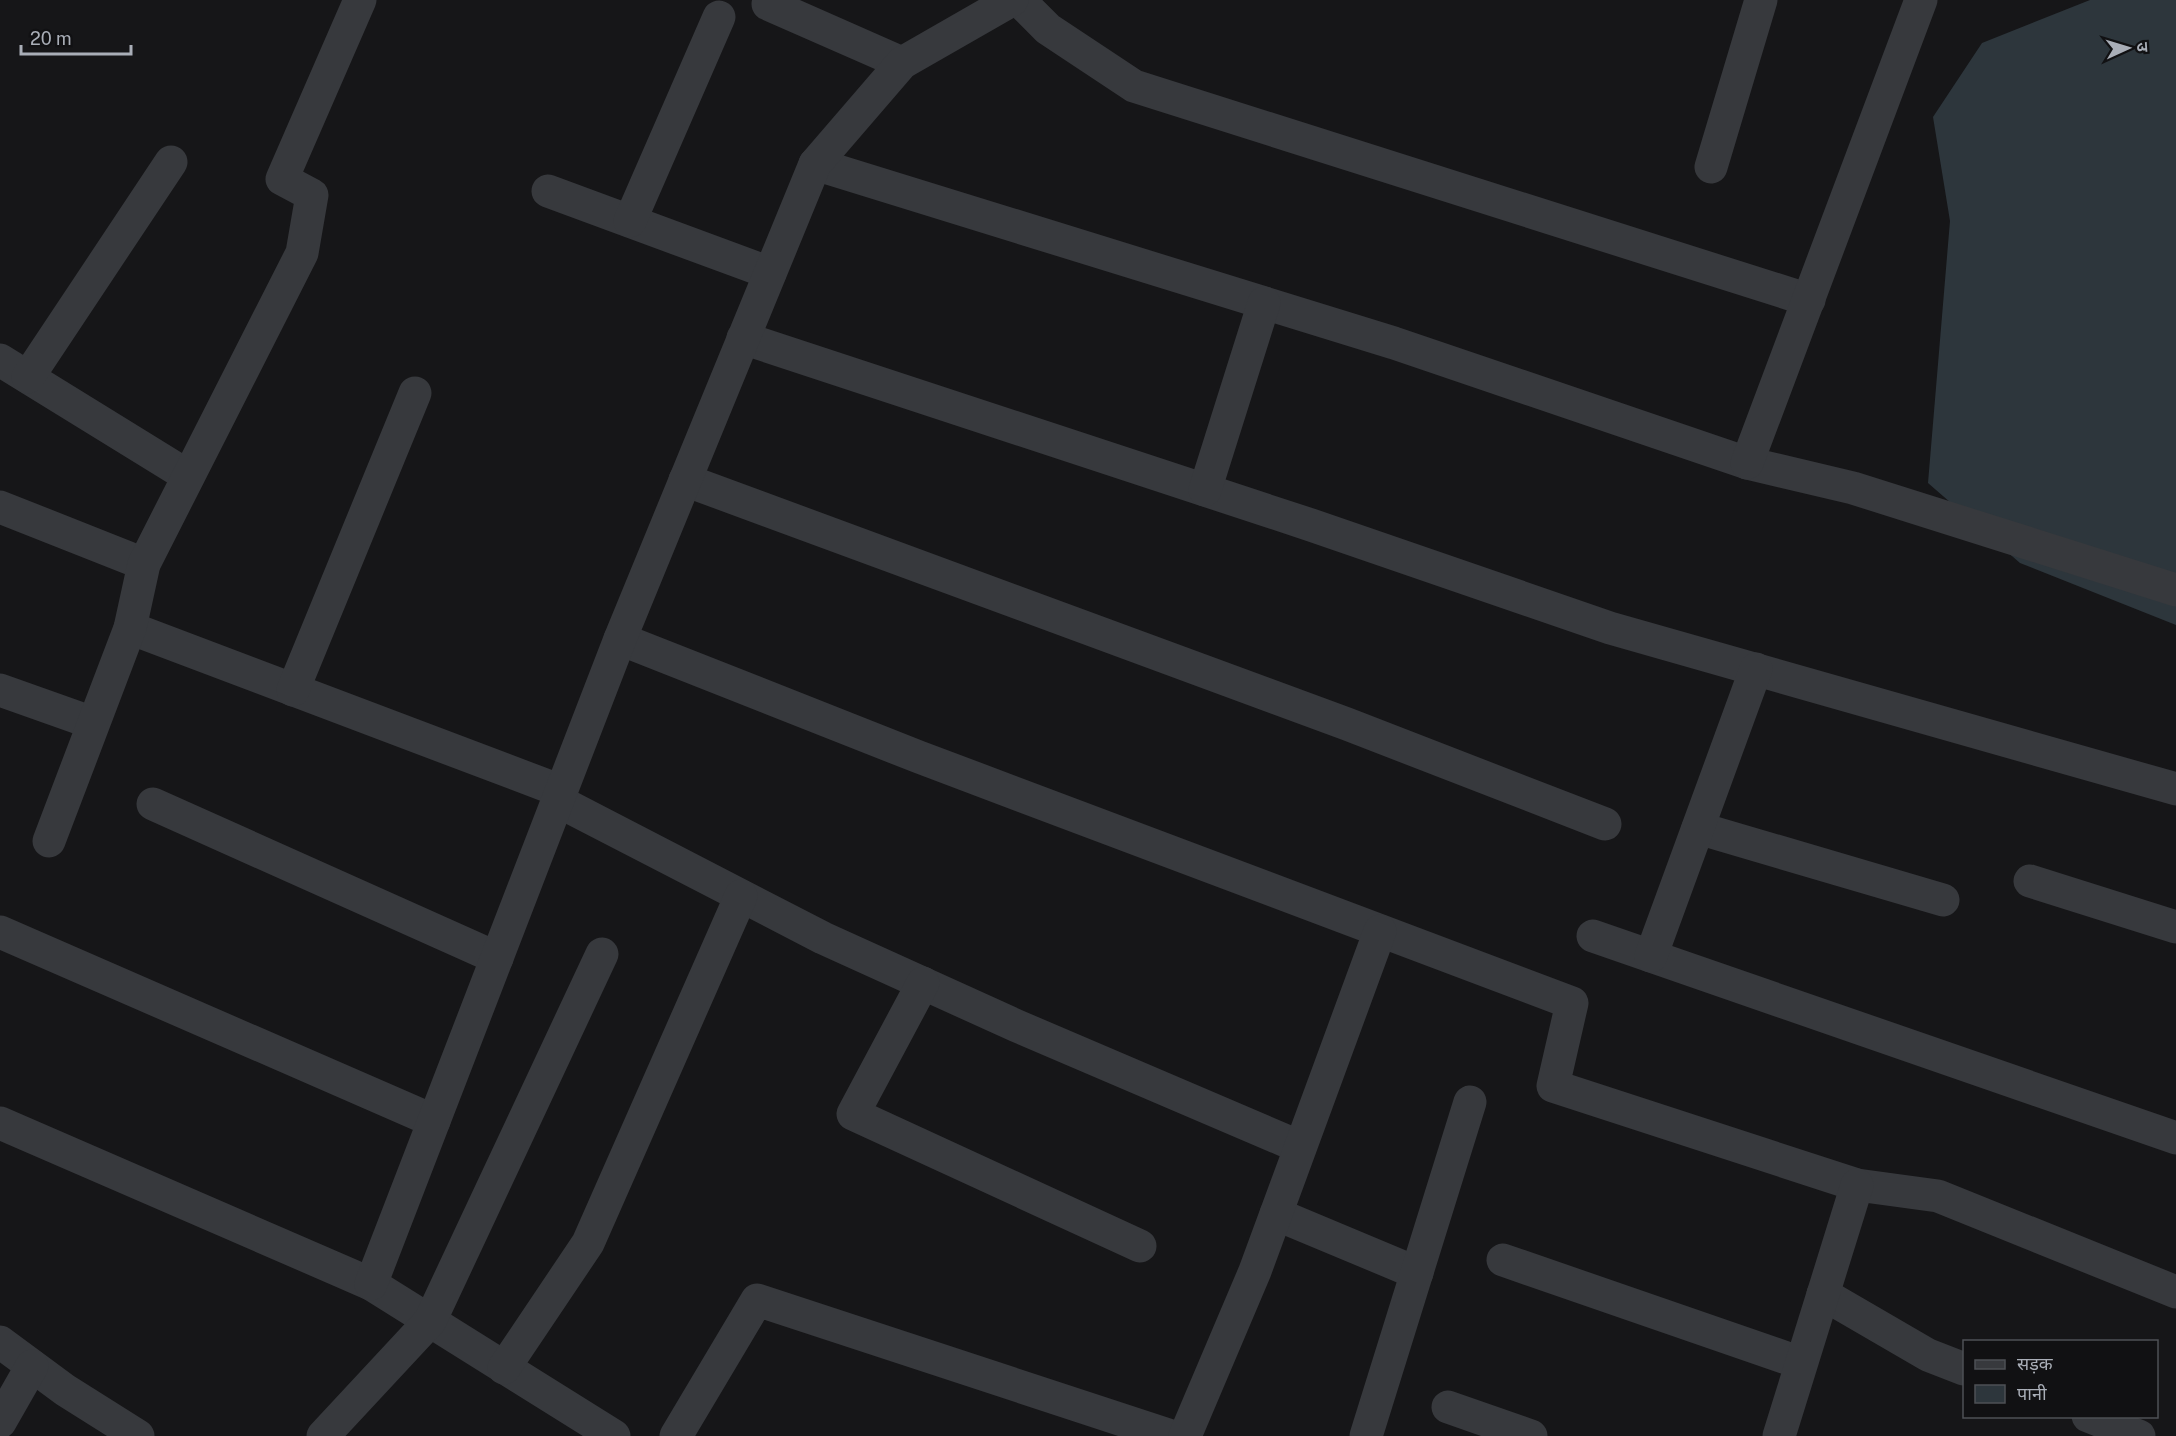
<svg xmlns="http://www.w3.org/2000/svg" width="2176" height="1436" font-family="'Public Sans','Noto Sans Devanagari',sans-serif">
  <rect width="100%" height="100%" fill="#161618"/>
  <polygon fill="#2d363c" points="2090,0 2176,0 2176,625 2020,563 1928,483 1950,221 1933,117 1982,43"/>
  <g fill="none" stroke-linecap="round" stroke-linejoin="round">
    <g stroke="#37393d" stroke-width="33">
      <polyline points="1019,0 1048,29 1134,86 1809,300"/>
      <polyline points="768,4 902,63"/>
      <polyline points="815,164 1394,343 1747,463 1853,488 2176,590"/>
      <polyline points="1711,167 1761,0"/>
      <polyline points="548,191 770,273"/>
      <polyline points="630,221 719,17"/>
      <polyline points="743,338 1311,525 1610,628 2176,789"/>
      <polyline points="0,360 188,476"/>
      <polyline points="28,377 171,162"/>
      <polyline points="1747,463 1921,0"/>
      <polyline points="685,480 1347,724 1605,824"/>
      <polyline points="1205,490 1264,303"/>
      <polyline points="0,507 144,564"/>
      <polyline points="130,628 561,791"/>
      <polyline points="620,639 919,757 1572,1003 1553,1086 1857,1185 1938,1196 2176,1292"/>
      <polyline points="0,690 93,723"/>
      <polyline points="293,690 415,393"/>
      <polyline points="558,801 823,938 1017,1026 1300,1147"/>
      <polyline points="153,804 497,958"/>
      <polyline points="1698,828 1943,900"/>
      <polyline points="49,841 130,628 144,564 302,253 312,195 282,179 360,0"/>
      <polyline points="2030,881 2176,927"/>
      <polyline points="0,932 434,1121"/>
      <polyline points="1593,936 2176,1138"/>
      <polyline points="1651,956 1756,669"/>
      <polyline points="923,983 853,1114 1140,1246"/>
      <polyline points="0,1123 371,1284 614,1436"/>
      <polyline points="1276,1214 1417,1273"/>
      <polyline points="1503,1260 1801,1363"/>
      <polyline points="371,1284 620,639 815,164 902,63 1012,0"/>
      <polyline points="1823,1294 1928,1355 1964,1369"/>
      <polyline points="0,1342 65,1390 138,1436"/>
      <polyline points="504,1368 588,1243 741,896"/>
      <polyline points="1448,1407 1531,1436"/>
      <polyline points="2088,1416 2139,1436"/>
      <polyline points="0,1422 32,1366"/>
      <polyline points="323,1436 430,1321 602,954"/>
      <polyline points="676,1436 757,1300 1171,1436"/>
      <polyline points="1185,1436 1255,1271 1380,931"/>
      <polyline points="1366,1436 1470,1102"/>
      <polyline points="1779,1436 1857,1185"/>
    </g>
  </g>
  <rect x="1963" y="1340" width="195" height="78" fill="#111113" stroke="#4e5055" stroke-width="1.5"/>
  <rect x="1975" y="1360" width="30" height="9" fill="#37393d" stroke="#4e5055" stroke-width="1.5"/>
  <text x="2017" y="1370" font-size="18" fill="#a9aeb7">सड़क</text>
  <rect x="1975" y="1385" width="30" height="18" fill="#2d363c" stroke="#4e5055" stroke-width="1.5"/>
  <text x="2017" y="1400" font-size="18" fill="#a9aeb7">पानी</text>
  <g transform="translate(2128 48) rotate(86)" stroke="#111113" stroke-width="4.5" paint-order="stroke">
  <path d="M0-4.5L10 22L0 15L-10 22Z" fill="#a9aeb7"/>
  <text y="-9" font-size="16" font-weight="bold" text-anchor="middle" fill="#a9aeb7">उ</text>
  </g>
  <path d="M21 45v9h110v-9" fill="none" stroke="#a9aeb7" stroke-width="3"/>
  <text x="30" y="45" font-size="18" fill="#a9aeb7" stroke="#111113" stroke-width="4.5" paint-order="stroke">20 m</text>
</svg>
